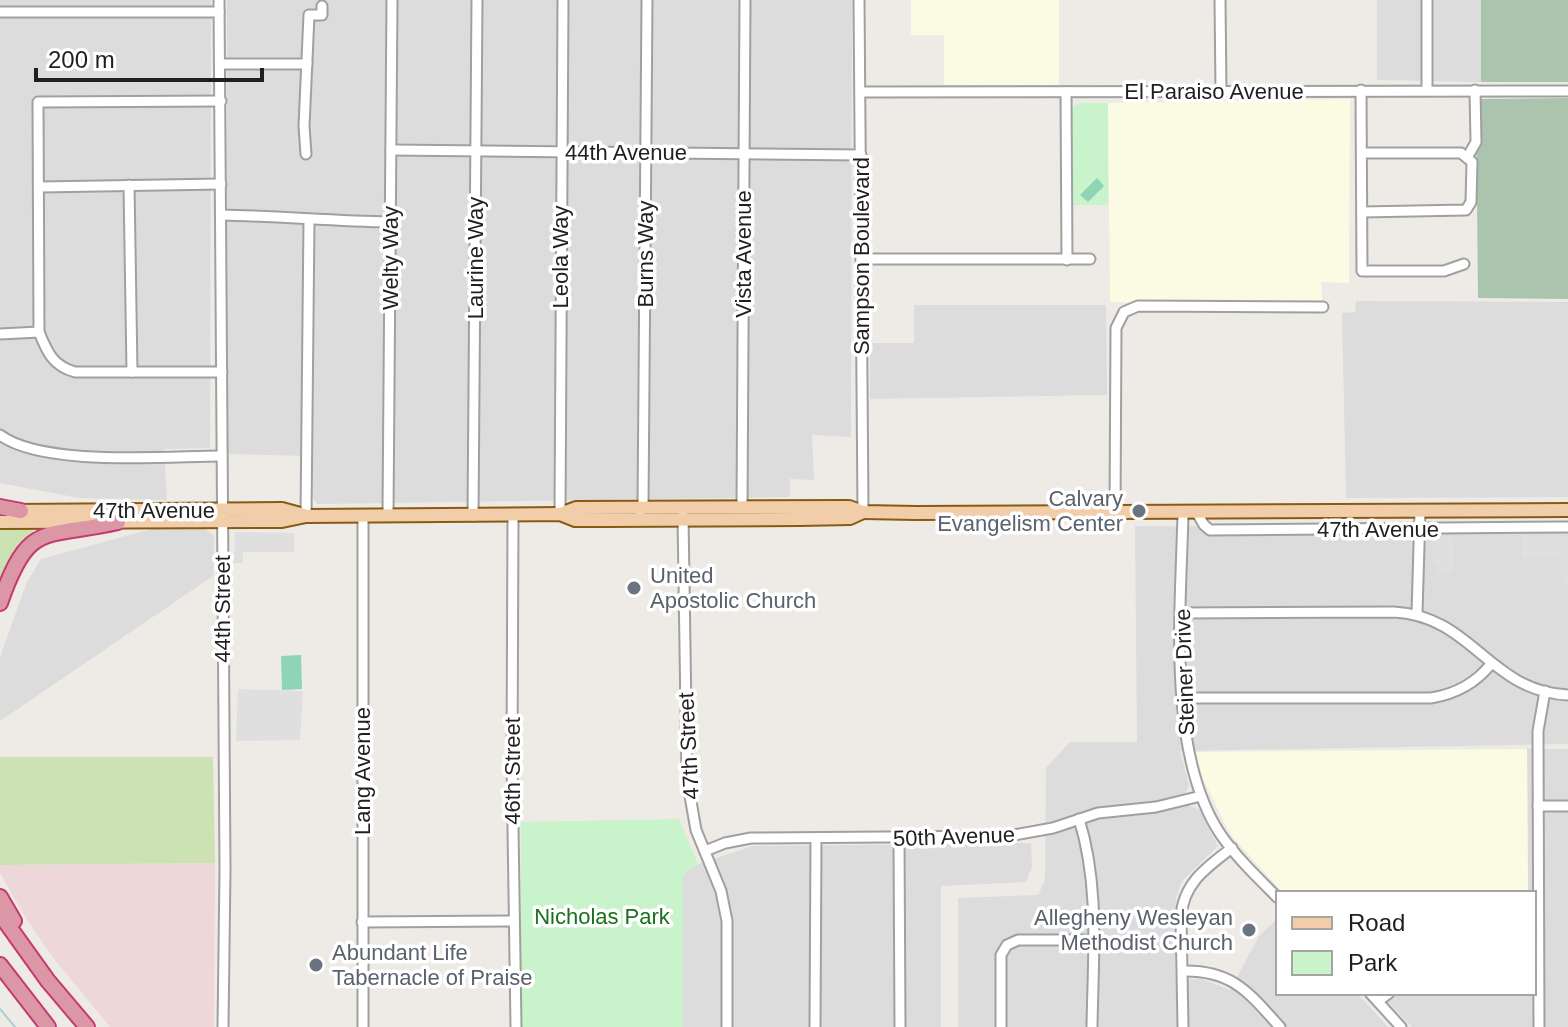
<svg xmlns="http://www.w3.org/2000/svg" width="1568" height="1027" font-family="Helvetica,sans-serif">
  <rect width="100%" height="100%" fill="#eeebe6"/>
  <g fill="#dddcdc">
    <polygon points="0,0 211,0 210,448 164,449 167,500 79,498 0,483"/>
    <polygon points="227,0 852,0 851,437 812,435 814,480 790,479 790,497 317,504 313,498 313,456 227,454"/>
    <polygon points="1377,0 1481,0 1481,82 1377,80"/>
    <polygon points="1356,301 1568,302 1568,497 1346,498 1342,313 1355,312"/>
    <polygon points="914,305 1106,305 1107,395 870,399 870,343 914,343"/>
    <polygon points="1135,526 1568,528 1568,744 1180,751 1189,785 1185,795 1190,806 1199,809 1218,846 1182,881 1176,897 1175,979 1202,979 1230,990 1259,936 1278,918 1278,993 1357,993 1388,1027 958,1027 958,898 1038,895 1045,880 1046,768 1070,742 1137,742"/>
    <polygon points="204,528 214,536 213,576 0,721 0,657 27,582 41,559 152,529"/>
    <polygon points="1527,749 1568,749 1568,1027 1412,1027 1379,993 1534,993 1534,893 1528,893"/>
    <polygon points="1031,843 1032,867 1026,882 941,886 941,1027 683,1027 683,875 698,864 753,846"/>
  </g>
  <polygon fill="#edd7d8" points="215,863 214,1027 110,1027 51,955 24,915 0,873 0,865"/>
  <g fill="#fbfae2">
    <polygon points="911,0 1059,0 1059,85 944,85 944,35 911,35"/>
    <polygon points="1350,99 1349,283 1321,282 1323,307 1110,302 1108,103"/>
    <polygon points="1527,749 1528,893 1283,893 1230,834 1203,779 1195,752"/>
  </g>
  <g fill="#cce2b2">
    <polygon points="33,529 33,534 15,549 0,582 0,530"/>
    <polygon points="213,757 215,863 0,865 0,757"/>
  </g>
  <g fill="#aac4ad">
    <rect x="1481" y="0" width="87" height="82"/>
    <polygon points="1568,98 1568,299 1478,298 1476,99"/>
  </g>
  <g fill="#c9f3ca">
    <polygon points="1079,103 1108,103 1108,205 1073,205 1072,108"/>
    <polygon points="679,819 698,864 683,875 683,1027 521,1027 521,822"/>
  </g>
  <g fill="#8ed4b5">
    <polygon points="1097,178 1104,186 1088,202 1080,195"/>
    <polygon points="301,655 302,689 282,690 281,656"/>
  </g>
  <g fill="#dfdfdf">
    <polygon points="235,532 294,533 294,552 243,552 243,563 234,563"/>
    <polygon points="1568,536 1568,585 1561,583 1560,558 1522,558 1522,537"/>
    <polygon points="1438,537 1453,537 1453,574 1438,573 1438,563 1432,563 1432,540 1438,540"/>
    <polygon points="238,689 303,691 300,740 236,741"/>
  </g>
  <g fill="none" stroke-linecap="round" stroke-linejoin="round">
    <polyline stroke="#accfd7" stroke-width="2" points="0,1009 15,1027"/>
    <g stroke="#a0a0a0" stroke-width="13">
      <g id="minor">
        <polyline points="219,0 225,870 223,1027"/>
        <polyline points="859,0 863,512"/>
        <polyline points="1220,0 1221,91"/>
        <polyline points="1427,0 1427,90"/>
        <polyline points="0,12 219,12"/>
        <polyline points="221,64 307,64"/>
        <polyline points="1361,90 1362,271 1444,271 1464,264"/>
        <polyline points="860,92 1568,91"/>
        <polyline points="1066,92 1067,260"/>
        <path d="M221,101L38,102L39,332C47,352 53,366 75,372H222"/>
        <polyline points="391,150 861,155"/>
        <polyline points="1362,153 1461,153 1472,162 1471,202 1466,210 1362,212"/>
        <polyline points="306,154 304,126 309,15 322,15 322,6"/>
        <polyline points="1468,156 1476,142 1475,90"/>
        <polyline points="129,185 132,372"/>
        <polyline points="40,187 221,184"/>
        <path d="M221,215C277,216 333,221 390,222"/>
        <polyline points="861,259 1090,259"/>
        <polyline points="0,334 39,332"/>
        <path d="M0,435C43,467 167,456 221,456"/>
        <polyline points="742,507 745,0"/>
        <polyline points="640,511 643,508 647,0"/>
        <polyline points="1115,513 1116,328 1124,312 1138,306 1323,307"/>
        <path d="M1183,513C1181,608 1166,754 1221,835C1237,858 1258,878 1278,898"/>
        <polyline points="1197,513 1204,525 1210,530 1568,527"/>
        <polyline points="560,514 563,0"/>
        <polyline points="388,515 392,0"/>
        <polyline points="513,515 512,760 516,1027"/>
        <polyline points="683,515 687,779 696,830 721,891 727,921 727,1027"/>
        <polyline points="306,516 309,220"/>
        <polyline points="363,516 363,1027"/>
        <polyline points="473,516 477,0"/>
        <path d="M1181,613L1394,612C1473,616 1488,691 1568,695"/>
        <polyline points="1417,614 1420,511"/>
        <path d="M1182,698H1431C1456,694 1475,684 1491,664"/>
        <polyline points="1538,806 1568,806"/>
        <path d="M1079,819C1100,886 1093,957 1092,1027"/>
        <polyline points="899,838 900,1027"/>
        <polyline points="705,851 725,843 751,838 1008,836 1053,828 1098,813 1156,807 1201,796"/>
        <polyline points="362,922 513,921"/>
        <path d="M1183,971C1233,970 1249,993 1280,1027"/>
        <polyline points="1370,993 1401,1027"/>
        <polyline points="1378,1001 1389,993"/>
        <polyline points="815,1027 816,839"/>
        <polyline points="1001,1027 1001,955 1007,945 1018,940 1093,940"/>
        <path d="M1183,1027L1181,917C1183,883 1207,867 1232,848"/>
        <polyline points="1539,1027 1538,731 1545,691"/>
      </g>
    </g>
    <g stroke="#885b12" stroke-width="16">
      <g id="major">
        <polyline points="11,511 282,509 304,515"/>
        <polyline points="560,514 576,508 849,507 863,512 916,513 1568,510"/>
        <polyline points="0,522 282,521 306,516 560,514 575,520 607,520 800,519 850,518 863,512"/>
      </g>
    </g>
    <g stroke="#c63a71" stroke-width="18">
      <g id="highway">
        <polyline points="0,507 21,511"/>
        <path d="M0,603C29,519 44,539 118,522"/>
        <polyline points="0,897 14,921"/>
        <polyline points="0,914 48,981 87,1027"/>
        <polyline points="0,965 48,1027"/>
      </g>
    </g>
    <use href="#minor" stroke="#fff" stroke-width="9"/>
    <use href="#major" stroke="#f1cea9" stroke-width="12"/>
    <use href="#highway" stroke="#dc97a7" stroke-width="14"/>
  </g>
  <g fill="#6b7280" stroke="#fff" stroke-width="3">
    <circle cx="1139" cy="511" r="8"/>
    <circle cx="634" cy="588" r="8"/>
    <circle cx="1249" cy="930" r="8"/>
    <circle cx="316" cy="965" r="8"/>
  </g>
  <g text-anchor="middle" stroke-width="7" stroke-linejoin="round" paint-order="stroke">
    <g font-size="22" fill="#1f1f1f" stroke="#fff">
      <text x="1214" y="99">El Paraiso Avenue</text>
      <text x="626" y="160">44th Avenue</text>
      <text transform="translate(645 254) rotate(-90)" y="8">Burns Way</text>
      <text transform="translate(743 254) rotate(-90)" y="8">Vista Avenue</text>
      <text transform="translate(861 256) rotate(-90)" y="8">Sampson Boulevard</text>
      <text transform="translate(560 257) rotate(-90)" y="8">Leola Way</text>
      <text transform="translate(390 258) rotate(-90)" y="8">Welty Way</text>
      <text transform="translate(475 258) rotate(-90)" y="8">Laurine Way</text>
      <text x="154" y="518">47th Avenue</text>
      <text x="1378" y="537">47th Avenue</text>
      <text transform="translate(222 609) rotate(-90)" y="8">44th Street</text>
      <text transform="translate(1184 672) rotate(-92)" y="8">Steiner Drive</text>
      <text transform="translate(688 746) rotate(-93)" y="8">47th Street</text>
      <text transform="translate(362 771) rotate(-90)" y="8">Lang Avenue</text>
      <text transform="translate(512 771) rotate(-90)" y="8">46th Street</text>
      <text transform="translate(954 836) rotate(-2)" y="8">50th Avenue</text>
    </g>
    <g font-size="22" fill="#5b616d" stroke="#fff" text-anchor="end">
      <text x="1123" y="506">Calvary<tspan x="1123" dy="25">Evangelism Center</tspan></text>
      <text x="650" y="583" text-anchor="start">United<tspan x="650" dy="25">Apostolic Church</tspan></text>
      <text x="1233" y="925">Allegheny Wesleyan<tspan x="1233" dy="25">Methodist Church</tspan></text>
      <text x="332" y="960" text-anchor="start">Abundant Life<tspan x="332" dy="25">Tabernacle of Praise</tspan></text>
    </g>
    <g font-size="22" fill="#19711c" stroke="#fff">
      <text x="602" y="924">Nicholas Park</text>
    </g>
  </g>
  <rect x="1276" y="891" width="260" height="104" fill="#ffffff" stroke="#a5a5a5" stroke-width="2"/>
  <rect x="1292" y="917" width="40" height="12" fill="#f1cea9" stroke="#a5a5a5" stroke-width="2"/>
  <text x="1348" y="931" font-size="24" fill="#1f1f1f">Road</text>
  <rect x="1292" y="951" width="40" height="24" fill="#c9f3ca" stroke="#a5a5a5" stroke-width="2"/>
  <text x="1348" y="971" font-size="24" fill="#1f1f1f">Park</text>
  <path d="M36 68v12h226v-12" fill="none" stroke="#1f1f1f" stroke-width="4"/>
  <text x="48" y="68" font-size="24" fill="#1f1f1f" stroke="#ffffff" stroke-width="6" paint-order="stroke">200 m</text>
</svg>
